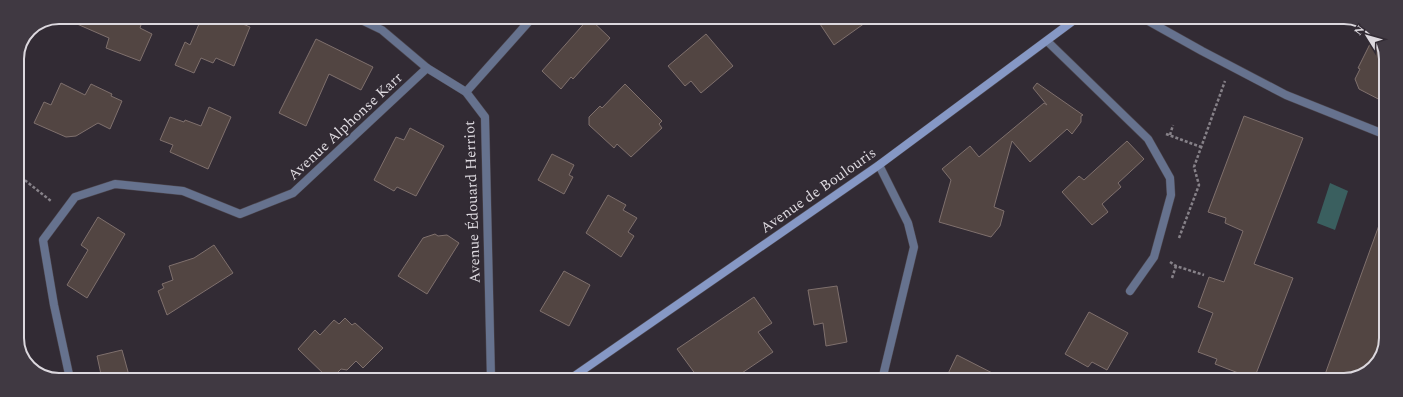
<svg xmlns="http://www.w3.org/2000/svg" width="1403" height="397" font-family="Spectral,serif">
  <rect width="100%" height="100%" fill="#322b34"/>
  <polygon fill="#3a5f5f" points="1330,183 1348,191 1335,230 1317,223"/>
  <g fill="#524542" stroke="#7f706d">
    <polygon points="61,17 123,17 141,25 140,28 152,34 140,61 106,48 109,38"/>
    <polygon points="202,17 226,17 250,27 234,66 216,58 213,63 201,58 194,73 175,65 185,42 190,45"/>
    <polygon points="589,18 610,38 573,79 571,77 561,89 542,71"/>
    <polygon points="816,18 872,18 834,45"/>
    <polygon points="1376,32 1386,56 1386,103 1359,89 1355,79 1360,69 1358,68"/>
    <polygon points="706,34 733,66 701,93 691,81 685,86 668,66"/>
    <polygon points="316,39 373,67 361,90 329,74 306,126 279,113"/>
    <polygon points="61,83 85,95 91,84 112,94 111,96 122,101 110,129 98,123 76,136 66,137 34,123 44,102 51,105"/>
    <polygon points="1037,83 1083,115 1081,116 1081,122 1072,134 1067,129 1030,162 1012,141 994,207 1004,211 1000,226 991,237 939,222 951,180 942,169 970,146 979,157 1044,103 1047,105 1033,88"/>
    <polygon points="625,84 662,121 659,124 662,128 631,157 617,144 614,148 589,125 589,117 600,106 602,108"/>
    <polygon points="209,107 231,117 208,169 170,152 173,145 160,140 170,117 184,122 185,120 201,126"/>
    <polygon points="1244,116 1303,138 1254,264 1293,278 1254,379 1215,364 1217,359 1198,352 1213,313 1198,307 1209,277 1224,282 1243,231 1225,223 1226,218 1208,212"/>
    <polygon points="410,128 444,146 416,196 397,187 394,191 374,180 396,137 404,140"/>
    <polygon points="1127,141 1144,159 1118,183 1121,187 1102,204 1108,212 1092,225 1062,192 1079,176 1084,180"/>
    <polygon points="552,154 574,165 569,175 573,177 564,194 538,180"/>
    <polygon points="608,195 626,205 623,210 637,218 628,232 634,236 621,257 586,233"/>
    <polygon points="98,217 125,234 87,298 67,285 88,250 81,245"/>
    <polygon points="1382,217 1385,217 1385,349 1370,371 1344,380 1323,380"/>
    <polygon points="435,234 438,236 447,235 459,243 427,294 398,276 423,238"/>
    <polygon points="214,245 233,273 167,315 158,291 164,288 162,284 173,280 169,266 194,258"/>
    <polygon points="564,271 590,285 569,326 540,311"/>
    <polygon points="837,286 847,342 826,346 823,323 814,325 808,290"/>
    <polygon points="754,297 772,323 758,332 773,352 733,379 699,379 677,349"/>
    <polygon points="1089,312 1128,333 1107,370 1092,362 1088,367 1065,354"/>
    <polygon points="345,318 352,325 355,323 383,348 363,368 356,361 347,370 341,369 331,379 329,379 298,349 315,330 320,335 334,320 339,324"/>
    <polygon points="122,350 130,379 102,379 97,356"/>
    <polygon points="957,355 1006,380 945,380"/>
  </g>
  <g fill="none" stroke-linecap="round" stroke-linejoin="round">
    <g stroke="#4d474f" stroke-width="9">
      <g id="lane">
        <polyline points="1143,18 1202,51 1286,95 1386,135"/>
        <polyline points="1047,41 1148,139 1170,178 1171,195 1154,257 1130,291"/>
      </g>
    </g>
    <g stroke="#4d474f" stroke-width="9">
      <g id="street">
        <polyline points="355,17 382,30 427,68 466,92 485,117 491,379"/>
        <polyline points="466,92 532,18"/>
        <polyline points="879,165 908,223 914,247 882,380"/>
        <polyline points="70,379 54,305 43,240 75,197 115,184 183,191 240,214 293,193 427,68"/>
      </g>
    </g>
    <g stroke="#4d474f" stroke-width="9">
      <polyline id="secondary" points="570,379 879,165 1077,18"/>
    </g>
    <g stroke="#868188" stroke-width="2.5" stroke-dasharray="3 2" stroke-linecap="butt">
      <polyline points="1166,134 1201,147"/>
      <polyline points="1170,135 1173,125"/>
      <polyline points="17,174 51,201"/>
      <polyline points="1179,238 1199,185 1194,167 1225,81"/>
      <polyline points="1170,262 1176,266 1204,275"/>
      <polyline points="1172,278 1176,266"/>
    </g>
    <use href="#lane" stroke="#66728e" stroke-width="8"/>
    <use href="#street" stroke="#66728e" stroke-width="8"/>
    <use href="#secondary" stroke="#8698c5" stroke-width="8"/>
  </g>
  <g text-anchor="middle" stroke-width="3" stroke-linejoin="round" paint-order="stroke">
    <g font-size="15" fill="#dcd8de" stroke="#322b34">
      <text transform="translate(345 126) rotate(-43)" y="5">Avenue Alphonse Karr</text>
      <text transform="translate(818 190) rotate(-35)" y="5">Avenue de Boulouris</text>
      <text transform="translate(472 202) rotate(-92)" y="5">Avenue Édouard Herriot</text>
    </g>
  </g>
  <path d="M0 0H1403V397H0ZM59 24H1344A35 35 0 0 1 1379 59V338A35 35 0 0 1 1344 373H59A35 35 0 0 1 24 338V59A35 35 0 0 1 59 24Z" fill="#403942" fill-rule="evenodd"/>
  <path fill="none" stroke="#dcd8de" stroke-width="2" d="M59 24H1344A35 35 0 0 1 1379 59V338A35 35 0 0 1 1344 373H59A35 35 0 0 1 24 338V59A35 35 0 0 1 59 24Z"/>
  <g transform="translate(1367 36) rotate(307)" stroke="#322b34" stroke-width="3" paint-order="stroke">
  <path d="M0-3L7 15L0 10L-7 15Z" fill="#dcd8de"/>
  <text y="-6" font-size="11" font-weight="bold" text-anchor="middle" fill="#dcd8de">N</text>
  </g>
</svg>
